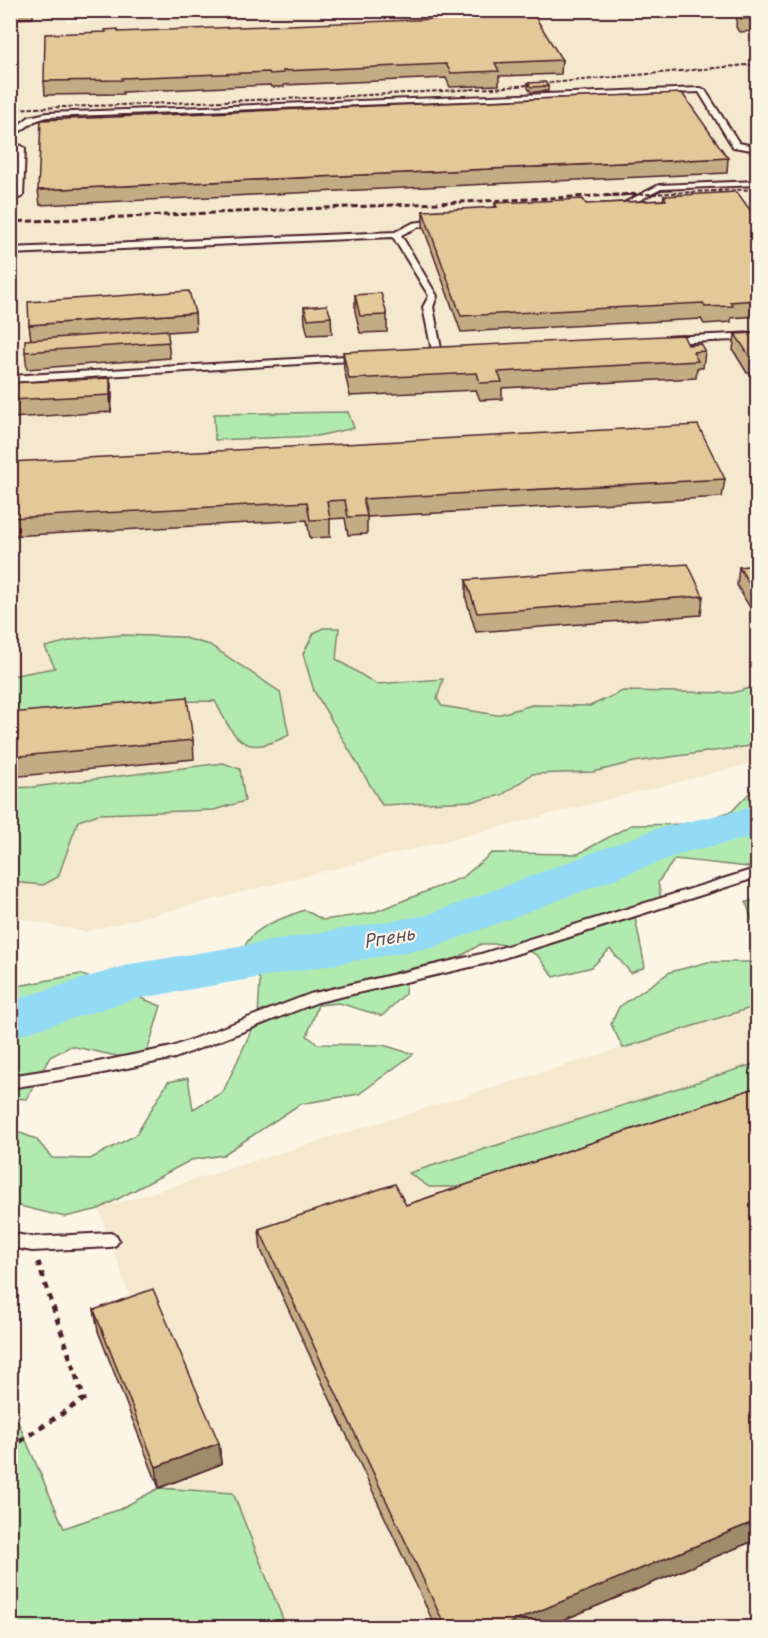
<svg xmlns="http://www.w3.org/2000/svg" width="768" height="1638" font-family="'Playpen Sans',sans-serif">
  <rect width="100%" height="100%" fill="#fcf5e5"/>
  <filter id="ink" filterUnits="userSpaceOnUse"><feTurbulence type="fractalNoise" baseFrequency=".0167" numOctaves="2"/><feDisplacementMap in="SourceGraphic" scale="12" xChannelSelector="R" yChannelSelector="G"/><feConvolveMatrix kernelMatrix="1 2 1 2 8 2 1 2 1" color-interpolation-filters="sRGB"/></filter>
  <g filter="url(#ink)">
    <g fill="#f4e8ce">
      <polygon points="207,10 757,11 757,762 85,932 11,917 10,11 66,11 66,22 205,17"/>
      <polygon points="757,1006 757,1627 171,1627 120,1509 159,1487 98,1331 137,1317 99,1209"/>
    </g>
    <g fill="#b1eaae" stroke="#7e846c" stroke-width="1.5">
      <polygon points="348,412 354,428 317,436 215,440 214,414"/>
      <polygon points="323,628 339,628 336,659 376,684 443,679 437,699 442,706 497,715 532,705 590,706 623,691 732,693 757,686 757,745 634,762 593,772 532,774 502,795 474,801 382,805 314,691 303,654 314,633"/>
      <path d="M122,635L181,637L210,645L280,692L289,735C242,759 235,739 215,701L133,702L11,721V676L55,668L45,647L77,639Z"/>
      <polygon points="223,763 240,769 245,801 214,810 99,814 78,821 58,877 43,885 11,882 11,788 33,787"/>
      <path d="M757,785V868L675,859L658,882L662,904L634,912L645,967L631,973L610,949L592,967L554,977L537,955L520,947L498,944H481L456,959L395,972L406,981L405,994L382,1016L339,1003L318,1005L307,1036L318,1044L383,1045L413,1054L359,1094L300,1104L223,1155L191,1160L99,1209L65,1217L11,1204L10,1129L36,1139L52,1158L90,1159L136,1135L168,1082L188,1078L193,1109L223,1092L258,1016L260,980L243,954C245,928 286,917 305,910L323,920L372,913L463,877L492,853L578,854L631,825L694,824L732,811Z"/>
      <polygon points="757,900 757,1006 623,1048 611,1024 619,1007 670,972 708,962 752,962 756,933 746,902"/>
      <polygon points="10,936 15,937 18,986 80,974 161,1006 144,1062 71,1046 50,1057 27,1099 11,1098"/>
      <polygon points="757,1063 757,1095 465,1187 429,1187 409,1173"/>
      <polygon points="11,1406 64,1528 120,1509 159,1488 233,1493 286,1627 11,1627"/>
    </g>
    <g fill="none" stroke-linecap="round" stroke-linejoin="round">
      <polygon fill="#93daf5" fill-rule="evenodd" points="758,806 758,836 686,852 435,947 135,999 10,1038 10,1001 131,964 427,915 656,829"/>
      <g stroke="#4a1f2b" stroke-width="4">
        <g id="service">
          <polygon points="701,88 705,90 739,143 758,147 758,151 733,147 699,92 47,117 35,121 10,138 10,132 29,117 47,113"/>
          <polygon points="10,140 25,148 23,196 19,198 15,196 17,149 10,145"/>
          <polygon points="758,181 758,185 661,189 621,210 614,208 659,185"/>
          <path d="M441,219L445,222L444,224L418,227L401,235L437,296L433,307L442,354C437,358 426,358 421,354L432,351L423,307L429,296L393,237L10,254V248L395,232L413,223Z"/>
          <polygon points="758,333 758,339 666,343 661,340 666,337"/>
          <polygon points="362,355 365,356 365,360 10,382 10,376"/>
          <polygon points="758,868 758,877 488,963 318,1002 175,1058 98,1074 10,1088 10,1076 98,1062 172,1047 310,994 481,954"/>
          <polygon points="10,1233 32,1237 110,1233 116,1235 119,1240 116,1245 110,1247 32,1251 10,1247"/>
        </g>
      </g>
      <polyline stroke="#4a1f2b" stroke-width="5" stroke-dasharray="6 6" stroke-linecap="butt" points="10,1448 84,1399 38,1262"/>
      <use href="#service" fill="#fcf5e5" fill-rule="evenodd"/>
      <g stroke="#4a1f2b" stroke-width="2" stroke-dasharray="4.5 2" stroke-linecap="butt">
        <polyline points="10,109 333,97 495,88 758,64"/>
        <polyline points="607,196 758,189"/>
      </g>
      <polyline stroke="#4a1f2b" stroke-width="3" stroke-dasharray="6 3" stroke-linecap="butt" points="10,222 641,194"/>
    </g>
    <g fill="#c3ac83" stroke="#4a1f2b" stroke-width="1.5">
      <polygon points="11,10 33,11 33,18 11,19"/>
      <polygon points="49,10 61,10 61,14 49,15"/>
      <polygon points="737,14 758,14 758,31 739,32 736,27"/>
      <polygon points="118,32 562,60 561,74 499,76 499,85 450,87 446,78 284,85 284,87 271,87 270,85 123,92 123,94 45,95 44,81"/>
      <polygon points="528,83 548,86 548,91 531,92 528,88"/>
      <polygon points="728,158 727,173 40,205 38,190"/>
      <polygon points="754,175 758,175 758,197 753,190"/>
      <polygon points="664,196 758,221 758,316 731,318 731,322 704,324 701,319 461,332 423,226 423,211 495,208 495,203 586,204 663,200"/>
      <polygon points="355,295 387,315 387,332 360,333 355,311"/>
      <polygon points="304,307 331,317 332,334 308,335 305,323"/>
      <polygon points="195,313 196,330 167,332 170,358 27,369 25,352 31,340 29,325"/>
      <polygon points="735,334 758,340 758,373 747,373 733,350"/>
      <polygon points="688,345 705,351 703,368 697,368 696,378 502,388 502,399 480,400 476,390 350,396 344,369 343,352"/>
      <polygon points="110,378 112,395 111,412 10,418 10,383"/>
      <polygon points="10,462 725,479 722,497 367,517 367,534 348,535 345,518 330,519 330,537 310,538 307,520 10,536"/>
      <polygon points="758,565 758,605 749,606 737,585 739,567"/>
      <polygon points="466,580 703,596 701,615 476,632 466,599"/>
      <polygon points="10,713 193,740 194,759 10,777"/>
      <polygon points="758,1087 758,1539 544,1628 436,1628 261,1250 259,1229 406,1205"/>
      <polygon points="94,1310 219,1443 221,1464 159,1488 98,1331"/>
    </g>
    <g fill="#9f8c6a" stroke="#4a1f2b" stroke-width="1.5">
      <polygon points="110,378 112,395 111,412 110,395"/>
      <polygon points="219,1443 221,1464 159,1488 156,1467"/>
      <polygon points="758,1520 758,1539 544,1628 498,1628"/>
    </g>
    <g fill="#e3c898" stroke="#4a1f2b" stroke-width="1.5">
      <polygon points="11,10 33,10 32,13 10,14"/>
      <polygon points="737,14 758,14 758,18 741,19"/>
      <polygon points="534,15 562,60 495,63 499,71 451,73 446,64 283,71 283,73 270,74 269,72 122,78 122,80 44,81 45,34 106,32 105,30 118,29 118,32"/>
      <polygon points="545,82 548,86 531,87 528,83"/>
      <polygon points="682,93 728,158 38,190 41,120"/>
      <polygon points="737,192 758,221 758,300 730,302 733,306 705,307 703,303 461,316 423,211 497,207 495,203 583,199 586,204 666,200 664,196"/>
      <polygon points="189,291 195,313 29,325 28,302"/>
      <polygon points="381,293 387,315 360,316 355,295"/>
      <polygon points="327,305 331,317 308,319 304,307"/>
      <polygon points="167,330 169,342 25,352 25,340"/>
      <polygon points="753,333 758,340 758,356 750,357 735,334"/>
      <polygon points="683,335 688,345 701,344 705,351 693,352 698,361 498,372 502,382 480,383 477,373 349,379 343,352"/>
      <polygon points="110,378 110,395 10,400 10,383"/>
      <polygon points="698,425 725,479 363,499 367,516 348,517 345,500 327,501 330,519 310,520 307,502 10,518 10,462"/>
      <polygon points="688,564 703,596 477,613 466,580"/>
      <polygon points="758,565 758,587 751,587 739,567"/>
      <polygon points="187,697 193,740 10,757 10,713"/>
      <polygon points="758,1087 758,1520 498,1628 446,1628 259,1229 395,1184 406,1205"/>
      <polygon points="153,1289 219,1443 156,1467 94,1310"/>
    </g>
  </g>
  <g text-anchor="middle" stroke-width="4.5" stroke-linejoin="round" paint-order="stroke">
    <g font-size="18" font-style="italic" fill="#5c4e5e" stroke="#fcf5e5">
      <text transform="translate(389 938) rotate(-10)" y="6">Рпень</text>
    </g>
  </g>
  <rect width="768" height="1638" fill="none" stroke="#fcf5e5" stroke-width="36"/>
  <rect x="18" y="18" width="732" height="1602" fill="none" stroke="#4a1f2b" stroke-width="2" filter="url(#ink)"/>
</svg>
